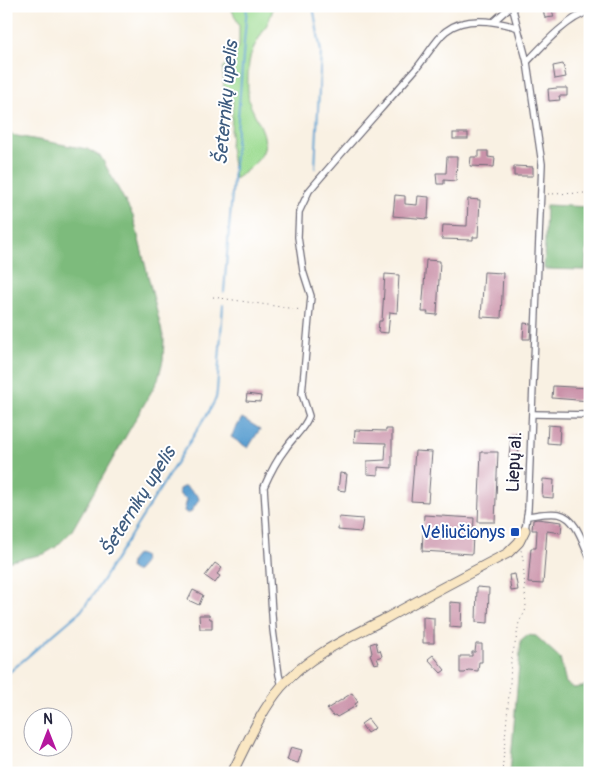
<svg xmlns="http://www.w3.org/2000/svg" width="596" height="779" font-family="Pangolin,sans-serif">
  <rect width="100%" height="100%" fill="#fff"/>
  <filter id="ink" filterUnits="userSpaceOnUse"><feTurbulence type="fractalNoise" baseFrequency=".02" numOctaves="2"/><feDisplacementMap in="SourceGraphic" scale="10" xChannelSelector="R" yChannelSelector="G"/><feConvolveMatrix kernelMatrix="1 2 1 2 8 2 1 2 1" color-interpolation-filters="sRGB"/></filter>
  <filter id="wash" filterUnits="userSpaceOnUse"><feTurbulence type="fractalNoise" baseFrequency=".0096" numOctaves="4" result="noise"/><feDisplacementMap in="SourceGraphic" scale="20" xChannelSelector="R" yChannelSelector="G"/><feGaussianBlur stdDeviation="1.12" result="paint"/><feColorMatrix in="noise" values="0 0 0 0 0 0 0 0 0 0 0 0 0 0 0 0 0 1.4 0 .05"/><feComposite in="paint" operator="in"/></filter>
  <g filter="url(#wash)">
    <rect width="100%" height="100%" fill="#f9f1e3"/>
    <path fill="#9cdb91" stroke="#5f7e66" d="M230,6H273C272,25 251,43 249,63C248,71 247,93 249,101C254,118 270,134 263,152C258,163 245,172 235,179L230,147L233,101L224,90L223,68L239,46V25Z"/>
    <g fill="#7dbb7b" stroke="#506e5b">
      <polygon points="6,134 87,149 101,157 133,216 164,340 163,360 158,380 71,532 56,547 44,554 6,562"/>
      <polygon points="546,205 590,207 590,228 588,228 585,270 544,269"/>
      <polygon points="527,635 536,636 560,658 566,683 573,688 583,687 590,681 590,748 576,773 546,773 541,769 533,773 510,773 521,640"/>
    </g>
    <g fill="#5da0d1" stroke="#406186">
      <polygon points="242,418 260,429 248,448 231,437"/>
      <path d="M185,486L198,496L199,500L190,513H187L184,511L187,500C183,497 178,496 179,489Z"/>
      <polygon points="137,554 143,556 144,563 137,571 132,571 130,568 131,561"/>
    </g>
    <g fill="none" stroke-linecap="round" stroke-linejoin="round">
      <g stroke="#5da0d1" stroke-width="2">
        <polyline points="313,6 321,52 315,168"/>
        <polyline points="224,292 247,6"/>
        <polyline points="6,675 81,611 95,592 211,408 216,398 217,391 223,305"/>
      </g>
    </g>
    <g id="blocks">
      <g fill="#ca92a9">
        <polygon points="542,6 551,6 554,17 545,18"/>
        <polygon points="563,64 566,77 555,79 553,66"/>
        <polygon points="557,88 567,88 567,96 559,96 560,100 549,101 548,89"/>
        <rect x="453" y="133" width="15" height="6"/>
        <polygon points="479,151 488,151 488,157 495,158 494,167 470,166 471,157 479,157"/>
        <polygon points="447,157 457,157 456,181 444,180 444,184 437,184 436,173 446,173"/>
        <polygon points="514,166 533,167 533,176 514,176"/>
        <polygon points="395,195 405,196 405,204 417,205 418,196 429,197 428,219 393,216"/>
        <polygon points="468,199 480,200 478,237 473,237 473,240 442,239 443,225 467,226"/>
        <polygon points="426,260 440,261 437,315 427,314 428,312 422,312"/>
        <polygon points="484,272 503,273 501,318 481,317"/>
        <polygon points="385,274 399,275 397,313 390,312 388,333 378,332 379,321 382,321"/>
        <polygon points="524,323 531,324 530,339 523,339"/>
        <polygon points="553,386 590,388 590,401 552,398"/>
        <polygon points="247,394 261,396 260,402 246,401"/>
        <polygon points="548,425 560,426 559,444 547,443"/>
        <polygon points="386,429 392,429 392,468 378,467 378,475 367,474 367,461 385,460 386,443 354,442 355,430 386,431"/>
        <polygon points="511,434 520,434 518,459 509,458"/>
        <polygon points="415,451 432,452 428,502 411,501"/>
        <polygon points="481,452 498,452 495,522 478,522"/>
        <polygon points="340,473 347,474 345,491 338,490"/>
        <polygon points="543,479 554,480 553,498 542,497"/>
        <polygon points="424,515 474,518 472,554 422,551"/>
        <polygon points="339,517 363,519 361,532 338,530"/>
        <polygon points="537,519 562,522 561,533 547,531 543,584 528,583 531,548 536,548 537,530 532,530 533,520"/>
        <polygon points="215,563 222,568 217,574 220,576 215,583 205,576"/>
        <polygon points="515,574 518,590 511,591 509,575"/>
        <polygon points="477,587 489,588 488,623 476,622"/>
        <polygon points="193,590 203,595 199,605 188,600"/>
        <polygon points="450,602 462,603 461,628 450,627"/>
        <polygon points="199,615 209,615 210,619 212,619 212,629 200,629"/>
        <polygon points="423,617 434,618 434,643 423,643"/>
        <polygon points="376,642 378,651 380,650 382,656 377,658 379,663 374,664 370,654 372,653 370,644"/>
        <polygon points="476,644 482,644 482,662 479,662 478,671 468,670 465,673 460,673 460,656 472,656 472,652 475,652"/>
        <polygon points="433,655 445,670 441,673 428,659"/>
        <polygon points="352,693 358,702 355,704 356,706 337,717 335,715 333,716 327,709"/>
        <polygon points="368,719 375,728 367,733 361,724"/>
        <polygon points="291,747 302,750 298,763 287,760"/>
      </g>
    </g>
  </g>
  <g filter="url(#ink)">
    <use href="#blocks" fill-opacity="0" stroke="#6d6a76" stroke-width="1"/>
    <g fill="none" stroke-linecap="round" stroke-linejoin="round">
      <g stroke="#6d6a76" stroke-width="8">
        <g id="street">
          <polyline points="512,6 527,62 542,164 528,509 525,530"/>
          <polyline points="494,21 511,6"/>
          <path d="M527,62C543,45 567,18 590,11"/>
          <polyline points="533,414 590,415"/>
          <path d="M527,516C537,515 549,512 559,514C577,518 583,544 590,558"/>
          <path d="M282,686L279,675L273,630L264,487C270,473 276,461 286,448C294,436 303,431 309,416L302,394L311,296L303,271L298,237L299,212L309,191C344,150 380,110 415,70C424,60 437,38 446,31C465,16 495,21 516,27"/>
        </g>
      </g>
      <g stroke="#6d6a76" stroke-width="11">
        <path id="secondary" d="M232,773C247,744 260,712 281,687C308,656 348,638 383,620C424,597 466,575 508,553L519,542L525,530"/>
      </g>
      <g stroke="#6d6a76" stroke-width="1" stroke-dasharray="1 4" stroke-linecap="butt">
        <polyline points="548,194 586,193"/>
        <polyline points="213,297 302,310"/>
        <polyline points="502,773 510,683 511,660 516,640 519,622 525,612 526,607 523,559 521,550"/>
      </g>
      <use href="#street" stroke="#fff" stroke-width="5.5"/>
      <use href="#secondary" stroke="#fae7c3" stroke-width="9"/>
    </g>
  </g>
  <rect fill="#1a4fb4" stroke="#fff" stroke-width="2" x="510" y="527" width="10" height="10" rx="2.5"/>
  <g text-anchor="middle" stroke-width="4" stroke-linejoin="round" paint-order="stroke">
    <g font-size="18" fill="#22223b" stroke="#fff">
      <text transform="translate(514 462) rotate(-87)" y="6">Liepų al.</text>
    </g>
    <g font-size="18" fill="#164399" stroke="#fff" text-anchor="end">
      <text x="505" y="538">Vėliučionys</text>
    </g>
    <g font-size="19" font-style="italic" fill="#3d5b7e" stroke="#fff">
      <text transform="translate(225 103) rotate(-85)" y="7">Šeternikų upelis</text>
      <text transform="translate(137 501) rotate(-58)" y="7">Šeternikų upelis</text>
    </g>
  </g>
  <rect width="596" height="779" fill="none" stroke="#fff" stroke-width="25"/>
  <g transform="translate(48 732)"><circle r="24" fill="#ffffff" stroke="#a7a7b1"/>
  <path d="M0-4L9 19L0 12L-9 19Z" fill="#b5179e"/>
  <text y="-8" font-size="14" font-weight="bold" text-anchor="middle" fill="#22223b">N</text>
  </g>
</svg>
